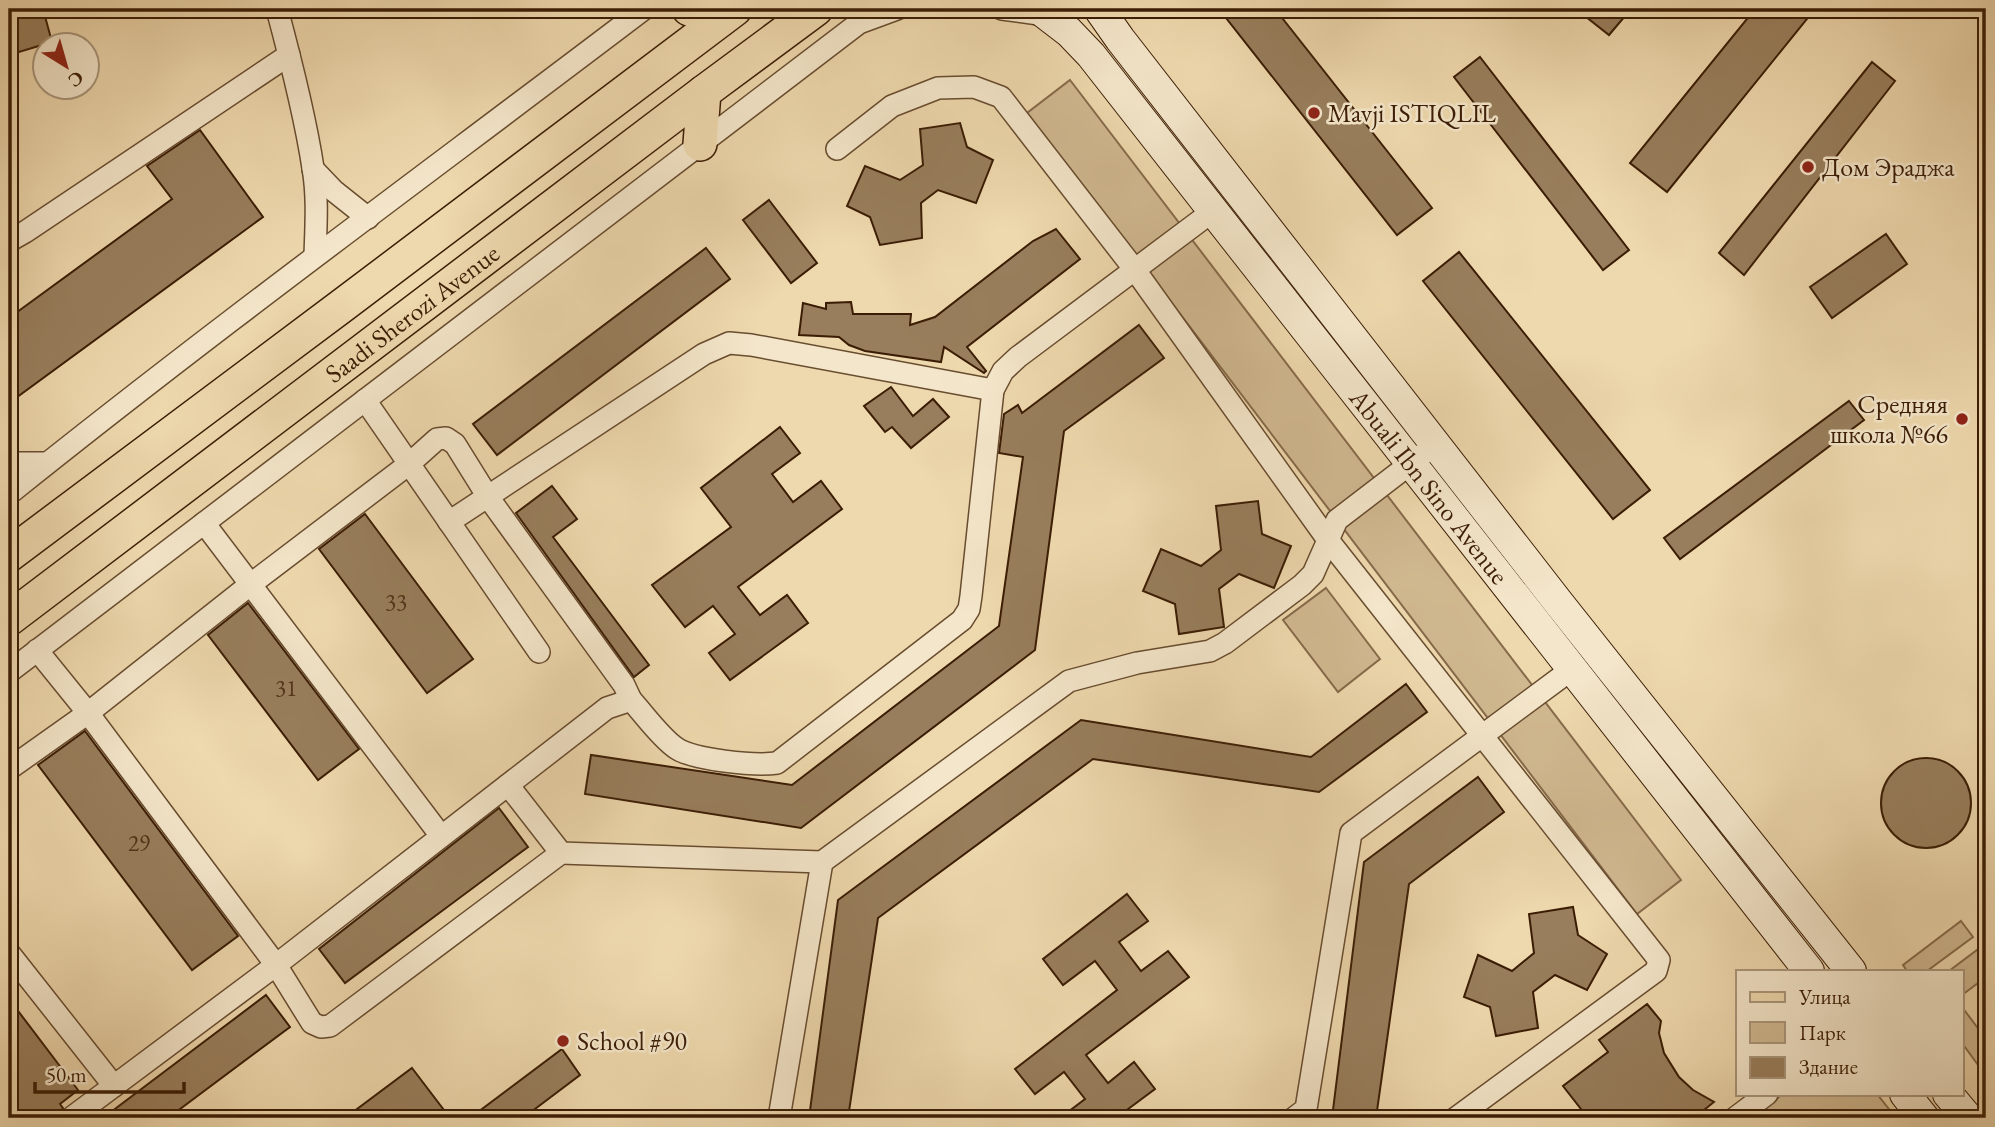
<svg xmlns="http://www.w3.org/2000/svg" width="1995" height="1127" font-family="'EB Garamond',serif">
  <rect width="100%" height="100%" fill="#eed8ad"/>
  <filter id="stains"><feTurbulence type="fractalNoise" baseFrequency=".00286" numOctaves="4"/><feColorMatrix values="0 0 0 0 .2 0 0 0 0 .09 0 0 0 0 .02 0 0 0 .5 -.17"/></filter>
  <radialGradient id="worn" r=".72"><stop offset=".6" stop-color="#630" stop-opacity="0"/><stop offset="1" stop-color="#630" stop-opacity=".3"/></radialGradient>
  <g fill="#d0b890" stroke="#866a4a" stroke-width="2">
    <polygon points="1070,80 1681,880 1637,914 1027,113"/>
    <polygon points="1326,588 1380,659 1338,692 1283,620"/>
    <polygon points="1961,921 1973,937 1927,971 1907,971 1903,965"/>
    <polygon points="1981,947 1986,954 1986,977 1962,995 1962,971 1949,971"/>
    <polygon points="1962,1007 1986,1039 1986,1076 1962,1043"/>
    <polygon points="1783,1094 1877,1094 1896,1118 1750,1118"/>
  </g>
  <g fill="#987e5c" stroke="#3b1d05" stroke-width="2">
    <polygon points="9,9 43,9 52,42 9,55"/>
    <polygon points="1219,9 1275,9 1432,208 1397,235"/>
    <polygon points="1576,9 1631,9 1609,35"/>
    <polygon points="1755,9 1815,9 1667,192 1630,163"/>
    <polygon points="1480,57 1629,250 1603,270 1454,77"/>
    <polygon points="1872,62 1895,81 1744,275 1719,253"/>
    <polygon points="960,123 967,147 993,160 976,203 938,190 921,203 922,238 880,245 870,217 847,206 865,166 900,180 923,165 920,129"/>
    <polygon points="200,130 263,217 9,403 9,318 172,199 147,166"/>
    <polygon points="769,200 817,263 791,283 743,220"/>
    <polygon points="1056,229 1080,259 967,347 986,371 984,373 944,347 941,362 865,351 849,345 839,337 799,335 803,303 826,309 826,303 851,302 853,314 911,314 910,325 935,317 1033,241"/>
    <polygon points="1886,234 1907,264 1832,318 1810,287"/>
    <polygon points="706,248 730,279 497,455 473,424"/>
    <polygon points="1459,252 1650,490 1613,519 1423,281"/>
    <polygon points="1139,325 1164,358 1064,431 1035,650 801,828 585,794 591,755 792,785 999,626 1023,457 999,453 1004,414 1018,405 1022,413"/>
    <polygon points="891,387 913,416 933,399 949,417 911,448 892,427 885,432 864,406"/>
    <polygon points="1849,401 1864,420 1680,559 1664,538"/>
    <polygon points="780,427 800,453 772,474 793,502 821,481 842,509 738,587 760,615 787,595 808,623 730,680 709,653 735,634 713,606 685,627 652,585 731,527 701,488"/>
    <polygon points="552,486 577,519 553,537 649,665 634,677 516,513"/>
    <polygon points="1258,501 1262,534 1291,546 1274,588 1239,574 1219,589 1224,627 1179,634 1175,604 1143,591 1161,549 1201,566 1221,550 1216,506"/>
    <polygon points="365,514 473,659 427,693 319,549"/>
    <polygon points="248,603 359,749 318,780 208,635"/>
    <polygon points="1406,684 1427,712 1319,792 1093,759 878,918 848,1118 809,1118 838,900 1081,720 1311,757"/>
    <polygon points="85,731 238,936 192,970 38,765"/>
    <circle cx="1926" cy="803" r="45"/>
    <polygon points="1478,777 1504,812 1409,884 1376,1118 1332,1118 1364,862"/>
    <polygon points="499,808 528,847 345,983 319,949"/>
    <polygon points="1127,894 1148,921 1119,942 1141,971 1168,951 1189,977 1086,1055 1108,1083 1134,1062 1155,1089 1116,1118 1060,1118 1085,1099 1064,1072 1035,1094 1015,1069 1117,990 1095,961 1063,985 1043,959"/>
    <polygon points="1573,907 1578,935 1607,954 1587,990 1555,975 1533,992 1538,1028 1496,1036 1490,1007 1464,997 1478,955 1512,971 1534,953 1529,914"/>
    <polygon points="266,995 290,1027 168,1118 103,1118"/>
    <polygon points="9,999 78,1090 60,1104 63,1108 58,1118 18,1118 9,1107 9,1082 15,1078 9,1070"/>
    <polygon points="1647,1004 1661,1021 1659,1033 1664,1053 1679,1077 1693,1090 1714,1102 1694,1118 1588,1118 1563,1086 1608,1052 1599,1040"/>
    <polygon points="562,1049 580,1075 523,1118 470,1118"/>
    <polygon points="412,1068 450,1118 345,1118"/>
  </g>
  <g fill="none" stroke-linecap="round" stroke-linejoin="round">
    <g stroke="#684c2f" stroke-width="24">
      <g id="street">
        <path d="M277,9C291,61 305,115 313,168C318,197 316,226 315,255"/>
        <polyline points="1002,9 1046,15"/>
        <polyline points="837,149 892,106 938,88 974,87 1001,97 1135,270 1328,540 1659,960 1656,971 1456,1118"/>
        <polyline points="313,169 334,191 368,218"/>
        <polyline points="9,239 11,240 25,232 289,55"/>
        <polyline points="365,400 539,652"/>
        <polyline points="9,465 16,463 47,463"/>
        <path d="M9,494C217,327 432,170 644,9"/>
        <polyline points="449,522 704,354 729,343 751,345 993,390"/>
        <polyline points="204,523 441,836"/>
        <polyline points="37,650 88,713 276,965 312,1023 321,1027 330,1026 561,853"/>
        <polyline points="9,672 859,23 897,9"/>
        <polyline points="9,769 88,713 251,584 409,464 437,439 446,438 455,444 488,497 624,685 631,700"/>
        <polyline points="508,785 561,853 822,862"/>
        <polyline points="9,953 114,1086"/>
        <path d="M71,1118L276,965L607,708L631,700C644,714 660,737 676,748C693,760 755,766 777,763L962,620L969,609L971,596L993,390L1003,371L1018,357L1213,211"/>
        <polyline points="779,1118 822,862 1069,681 1137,663 1210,651 1225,643 1302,585 1313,574 1337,520 1436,444"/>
        <polyline points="1294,1118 1306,1109 1351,833 1572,669"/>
        <polyline points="1735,1118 1767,1094"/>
      </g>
    </g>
    <g stroke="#3b1d05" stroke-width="32">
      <g id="secondary">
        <path id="s1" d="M1039,9L1069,32L1091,55L1809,971"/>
        <polyline points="1099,9 1120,39 1558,602 1851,971"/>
        <polyline points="1905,1094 1924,1118"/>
        <polyline points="1948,1094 1968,1118"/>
      </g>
    </g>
    <g stroke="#3b1d05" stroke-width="36">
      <g id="primary">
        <polyline points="689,9 720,20"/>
        <polyline points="700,144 704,92"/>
        <polyline points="9,555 343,305 735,9"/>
        <path id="s2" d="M9,619L704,92L816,9"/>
      </g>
    </g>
    <use href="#street" stroke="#f4e6ca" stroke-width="21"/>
    <use href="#secondary" stroke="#f4e6ca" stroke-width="30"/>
    <use href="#primary" stroke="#eed8ad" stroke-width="33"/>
  </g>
  <g fill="#8f2418" stroke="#f4e6ca" stroke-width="2.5">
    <circle cx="1314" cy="113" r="7"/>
    <circle cx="1808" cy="167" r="7"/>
    <circle cx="1962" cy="419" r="7"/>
    <circle cx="563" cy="1041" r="7"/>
  </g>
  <g text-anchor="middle" stroke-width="5" stroke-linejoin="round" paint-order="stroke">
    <g font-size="23" fill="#52351b">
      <text x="396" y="610">33</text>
      <text x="286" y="696">31</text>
      <text x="139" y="851">29</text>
    </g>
    <g font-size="26" fill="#3b1d05" stroke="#f4e6ca" text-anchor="start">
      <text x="1328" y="122">Mavji ISTIQLIL</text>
      <text x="1822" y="176">Дом Эраджа</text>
      <text x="1948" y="413" text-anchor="end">Средняя<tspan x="1948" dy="30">школа №66</tspan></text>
      <text x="577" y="1050">School #90</text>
    </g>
    <g font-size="26" fill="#3b1d05" stroke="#f4e6ca">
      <text dy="9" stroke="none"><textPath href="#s2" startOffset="506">Saadi Sherozi Avenue</textPath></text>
      <text dy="9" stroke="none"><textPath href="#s1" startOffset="618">Abuali Ibn Sino Avenue</textPath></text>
    </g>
  </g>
  <rect width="1995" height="1127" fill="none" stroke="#eed8ad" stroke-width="35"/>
  <rect x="10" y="10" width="1974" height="1106" fill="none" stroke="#3b1d05" stroke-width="3.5"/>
  <rect x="18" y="18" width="1960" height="1092" fill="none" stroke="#3b1d05" stroke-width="2"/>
  <rect x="1736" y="970" width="228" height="126" fill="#f4e6ca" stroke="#aa967b" stroke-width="2"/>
  <rect x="1750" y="992" width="35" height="10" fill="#eed8ad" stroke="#aa967b" stroke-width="2"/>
  <text x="1799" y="1004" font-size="21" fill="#3b1d05">Улица</text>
  <rect x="1750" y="1022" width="35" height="21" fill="#d0b890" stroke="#aa967b" stroke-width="2"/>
  <text x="1799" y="1040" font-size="21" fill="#3b1d05">Парк</text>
  <rect x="1750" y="1057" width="35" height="21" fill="#987e5c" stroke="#aa967b" stroke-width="2"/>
  <text x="1799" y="1074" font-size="21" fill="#3b1d05">Здание</text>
  <g transform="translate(66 66) rotate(143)"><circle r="33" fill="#f4e6ca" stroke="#aa967b" stroke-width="2"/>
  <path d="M0-5L12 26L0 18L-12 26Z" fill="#8f2418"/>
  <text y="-10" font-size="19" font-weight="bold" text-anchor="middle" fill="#3b1d05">С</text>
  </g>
  <path d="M35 1082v10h149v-10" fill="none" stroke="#3b1d05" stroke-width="3.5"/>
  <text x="46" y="1082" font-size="21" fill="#3b1d05" stroke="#f4e6ca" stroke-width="5" paint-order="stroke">50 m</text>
  <rect width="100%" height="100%" filter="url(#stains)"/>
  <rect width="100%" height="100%" fill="url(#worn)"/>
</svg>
